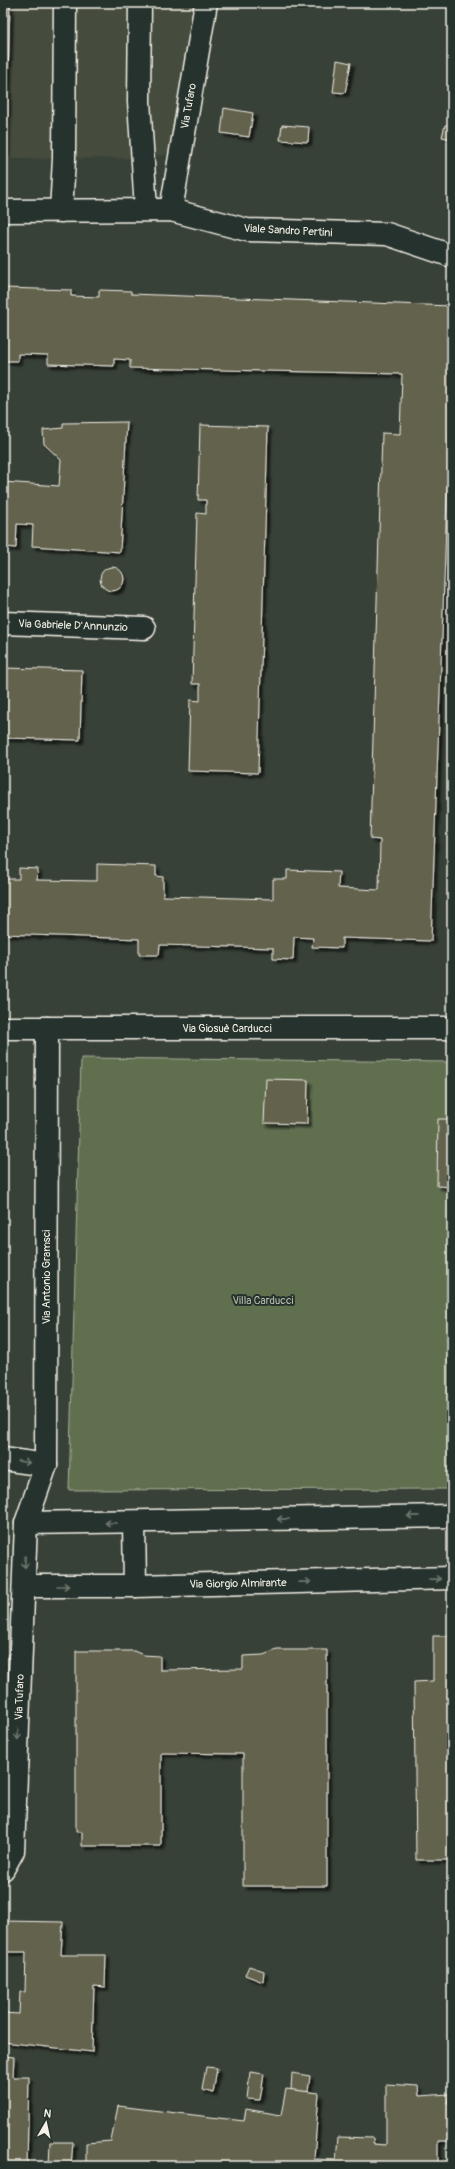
<svg xmlns="http://www.w3.org/2000/svg" width="455" height="2169" font-family="Pangolin,sans-serif">
  <defs>
    <filter id="shadow"><feDropShadow dx="3.5" dy="3.5" stdDeviation="1" flood-color="#0009"/></filter>
  </defs>
  <rect width="100%" height="100%" fill="#384137"/>
  <filter id="ink" filterUnits="userSpaceOnUse"><feTurbulence type="fractalNoise" baseFrequency=".025" numOctaves="2"/><feDisplacementMap in="SourceGraphic" scale="8" xChannelSelector="R" yChannelSelector="G"/><feConvolveMatrix kernelMatrix="1 2 1 2 8 2 1 2 1" color-interpolation-filters="sRGB"/></filter>
  <g filter="url(#ink)">
    <polygon fill="#454b3e" points="3,3 193,3 170,154 141,158 3,159"/>
    <polygon fill="#606f50" stroke="#aab09c" points="81,1058 452,1062 452,1489 69,1490"/>
    <g fill="#63624e" stroke="#f4f1e8" filter="url(#shadow)">
      <polygon points="3,3 10,3 6,154 3,154"/>
      <polygon points="337,60 351,63 345,93 333,92"/>
      <polygon points="224,108 253,113 249,137 221,133"/>
      <polygon points="282,125 309,127 308,142 280,140"/>
      <polygon points="445,125 452,125 452,139 442,137"/>
      <polygon points="3,288 71,290 71,296 99,297 99,290 131,291 131,294 452,306 452,361 431,941 342,938 342,948 312,947 313,938 294,937 293,960 273,959 273,948 160,945 159,955 139,955 139,939 3,934 3,879 19,879 19,868 38,869 37,880 97,881 97,864 156,866 156,876 163,877 163,896 273,899 273,879 287,879 287,870 339,872 338,888 379,890 380,840 370,839 382,433 400,434 402,374 130,368 130,360 114,359 114,366 48,364 48,355 18,354 18,361 3,361"/>
      <polygon points="127,422 120,552 32,546 33,525 17,524 16,548 3,547 3,482 59,486 61,460 44,444 43,430 63,428 63,423"/>
      <polygon points="200,425 268,427 258,773 188,771 190,700 200,701 200,684 192,684 197,513 206,514 206,500 198,500"/>
      <circle cx="112" cy="579" r="12"/>
      <polygon points="3,668 82,670 80,740 3,738"/>
      <polygon points="266,1079 308,1080 307,1124 264,1123"/>
      <polygon points="438,1119 452,1119 452,1187 437,1186"/>
      <polygon points="433,1636 452,1636 452,1860 416,1860 414,1682 433,1681"/>
      <polygon points="277,1650 327,1650 327,1886 243,1886 243,1754 161,1753 161,1846 82,1846 82,1832 76,1832 76,1651 134,1651 143,1655 160,1656 160,1670 243,1669 243,1656 263,1655"/>
      <polygon points="3,1921 63,1922 61,1955 106,1955 105,1987 94,1986 92,2052 3,2042 3,2013 19,2014 20,1992 25,1992 26,1952 3,1952"/>
      <polygon points="249,1966 264,1971 263,1982 245,1975"/>
      <polygon points="3,2056 14,2057 13,2077 29,2077 27,2166 3,2166"/>
      <polygon points="206,2067 217,2068 213,2093 202,2090"/>
      <polygon points="250,2072 264,2074 260,2100 247,2099"/>
      <polygon points="292,2073 310,2076 308,2092 291,2090"/>
      <polygon points="386,2084 418,2086 419,2096 449,2094 447,2103 452,2103 452,2141 438,2141 438,2166 86,2166 86,2143 111,2141 118,2106 244,2121 246,2109 281,2115 286,2089 319,2093 314,2159 336,2160 338,2137 373,2138 373,2144 386,2145"/>
      <polygon points="50,2142 73,2142 71,2166 49,2166"/>
    </g>
    <g fill="none" stroke-linecap="round" stroke-linejoin="round">
      <g stroke="#f4f1e8" stroke-width="25">
        <g id="minor">
          <polyline points="140,3 139,101 146,209"/>
          <polyline points="171,210 206,3"/>
          <polyline points="3,211 171,210 247,230 387,234 452,256"/>
          <polyline points="61,211 64,159 65,3"/>
          <polyline points="3,623 144,628"/>
          <polyline points="3,1028 452,1028"/>
          <polyline points="3,1459 46,1465"/>
          <polyline points="134,1522 135,1586"/>
          <polyline points="26,1523 452,1516"/>
          <polyline points="24,1586 135,1586 452,1578"/>
          <polyline points="3,1869 13,1851 26,1523 46,1465 47,1028"/>
        </g>
      </g>
      <use href="#minor" stroke="#26332d" stroke-width="22"/>
    </g>
    <defs><path id="oneway-shaft" d="M-6 0H5M1.5-3L5.5 0L1.5 3" fill="none" stroke-width="1.6" stroke-linecap="round" stroke-linejoin="round"/></defs>
    <g stroke="#6e766e">
      <use href="#oneway-shaft" transform="translate(24 1462) rotate(8)"/>
      <use href="#oneway-shaft" transform="translate(413 1516) rotate(179)"/>
      <use href="#oneway-shaft" transform="translate(283 1519) rotate(179)"/>
      <use href="#oneway-shaft" transform="translate(111 1523) rotate(180)"/>
      <use href="#oneway-shaft" transform="translate(25 1562) rotate(92)"/>
      <use href="#oneway-shaft" transform="translate(435 1579) rotate(-1)"/>
      <use href="#oneway-shaft" transform="translate(305 1582) rotate(-1)"/>
      <use href="#oneway-shaft" transform="translate(63 1586)"/>
      <use href="#oneway-shaft" transform="translate(18 1734) rotate(92)"/>
    </g>
  </g>
  <g text-anchor="middle" stroke-width="4" stroke-linejoin="round" paint-order="stroke">
    <g font-size="11" fill="#f4f1e8" stroke="#26332d">
      <text transform="translate(188 106) rotate(-80)" y="4">Via Tufaro</text>
      <text transform="translate(288 230) rotate(3)" y="4">Viale Sandro Pertini</text>
      <text transform="translate(73 625) rotate(2)" y="4">Via Gabriele D'Annunzio</text>
      <text x="227" y="1032">Via Giosuè Carducci</text>
      <text transform="translate(46 1277) rotate(-90)" y="4">Via Antonio Gramsci</text>
      <text transform="translate(238 1583) rotate(-1)" y="4">Via Giorgio Almirante</text>
      <text transform="translate(19 1697) rotate(-88)" y="4">Via Tufaro</text>
    </g>
    <g font-size="11" fill="#b9bdab" stroke="#26332d">
      <text x="263" y="1304">Villa Carducci</text>
    </g>
  </g>
  <rect width="455" height="2169" fill="none" stroke="#26332d" stroke-width="16"/>
  <rect x="8" y="8" width="439" height="2153" fill="none" stroke="#f4f1e8" stroke-width="1.5" filter="url(#ink)"/>
  <g transform="translate(46 2123) rotate(9)" stroke="#26332d" stroke-width="3" paint-order="stroke">
  <path d="M0-3L7 15L0 10L-7 15Z" fill="#f4f1e8"/>
  <text y="-6" font-size="11" font-weight="bold" text-anchor="middle" fill="#f4f1e8">N</text>
  </g>
</svg>
